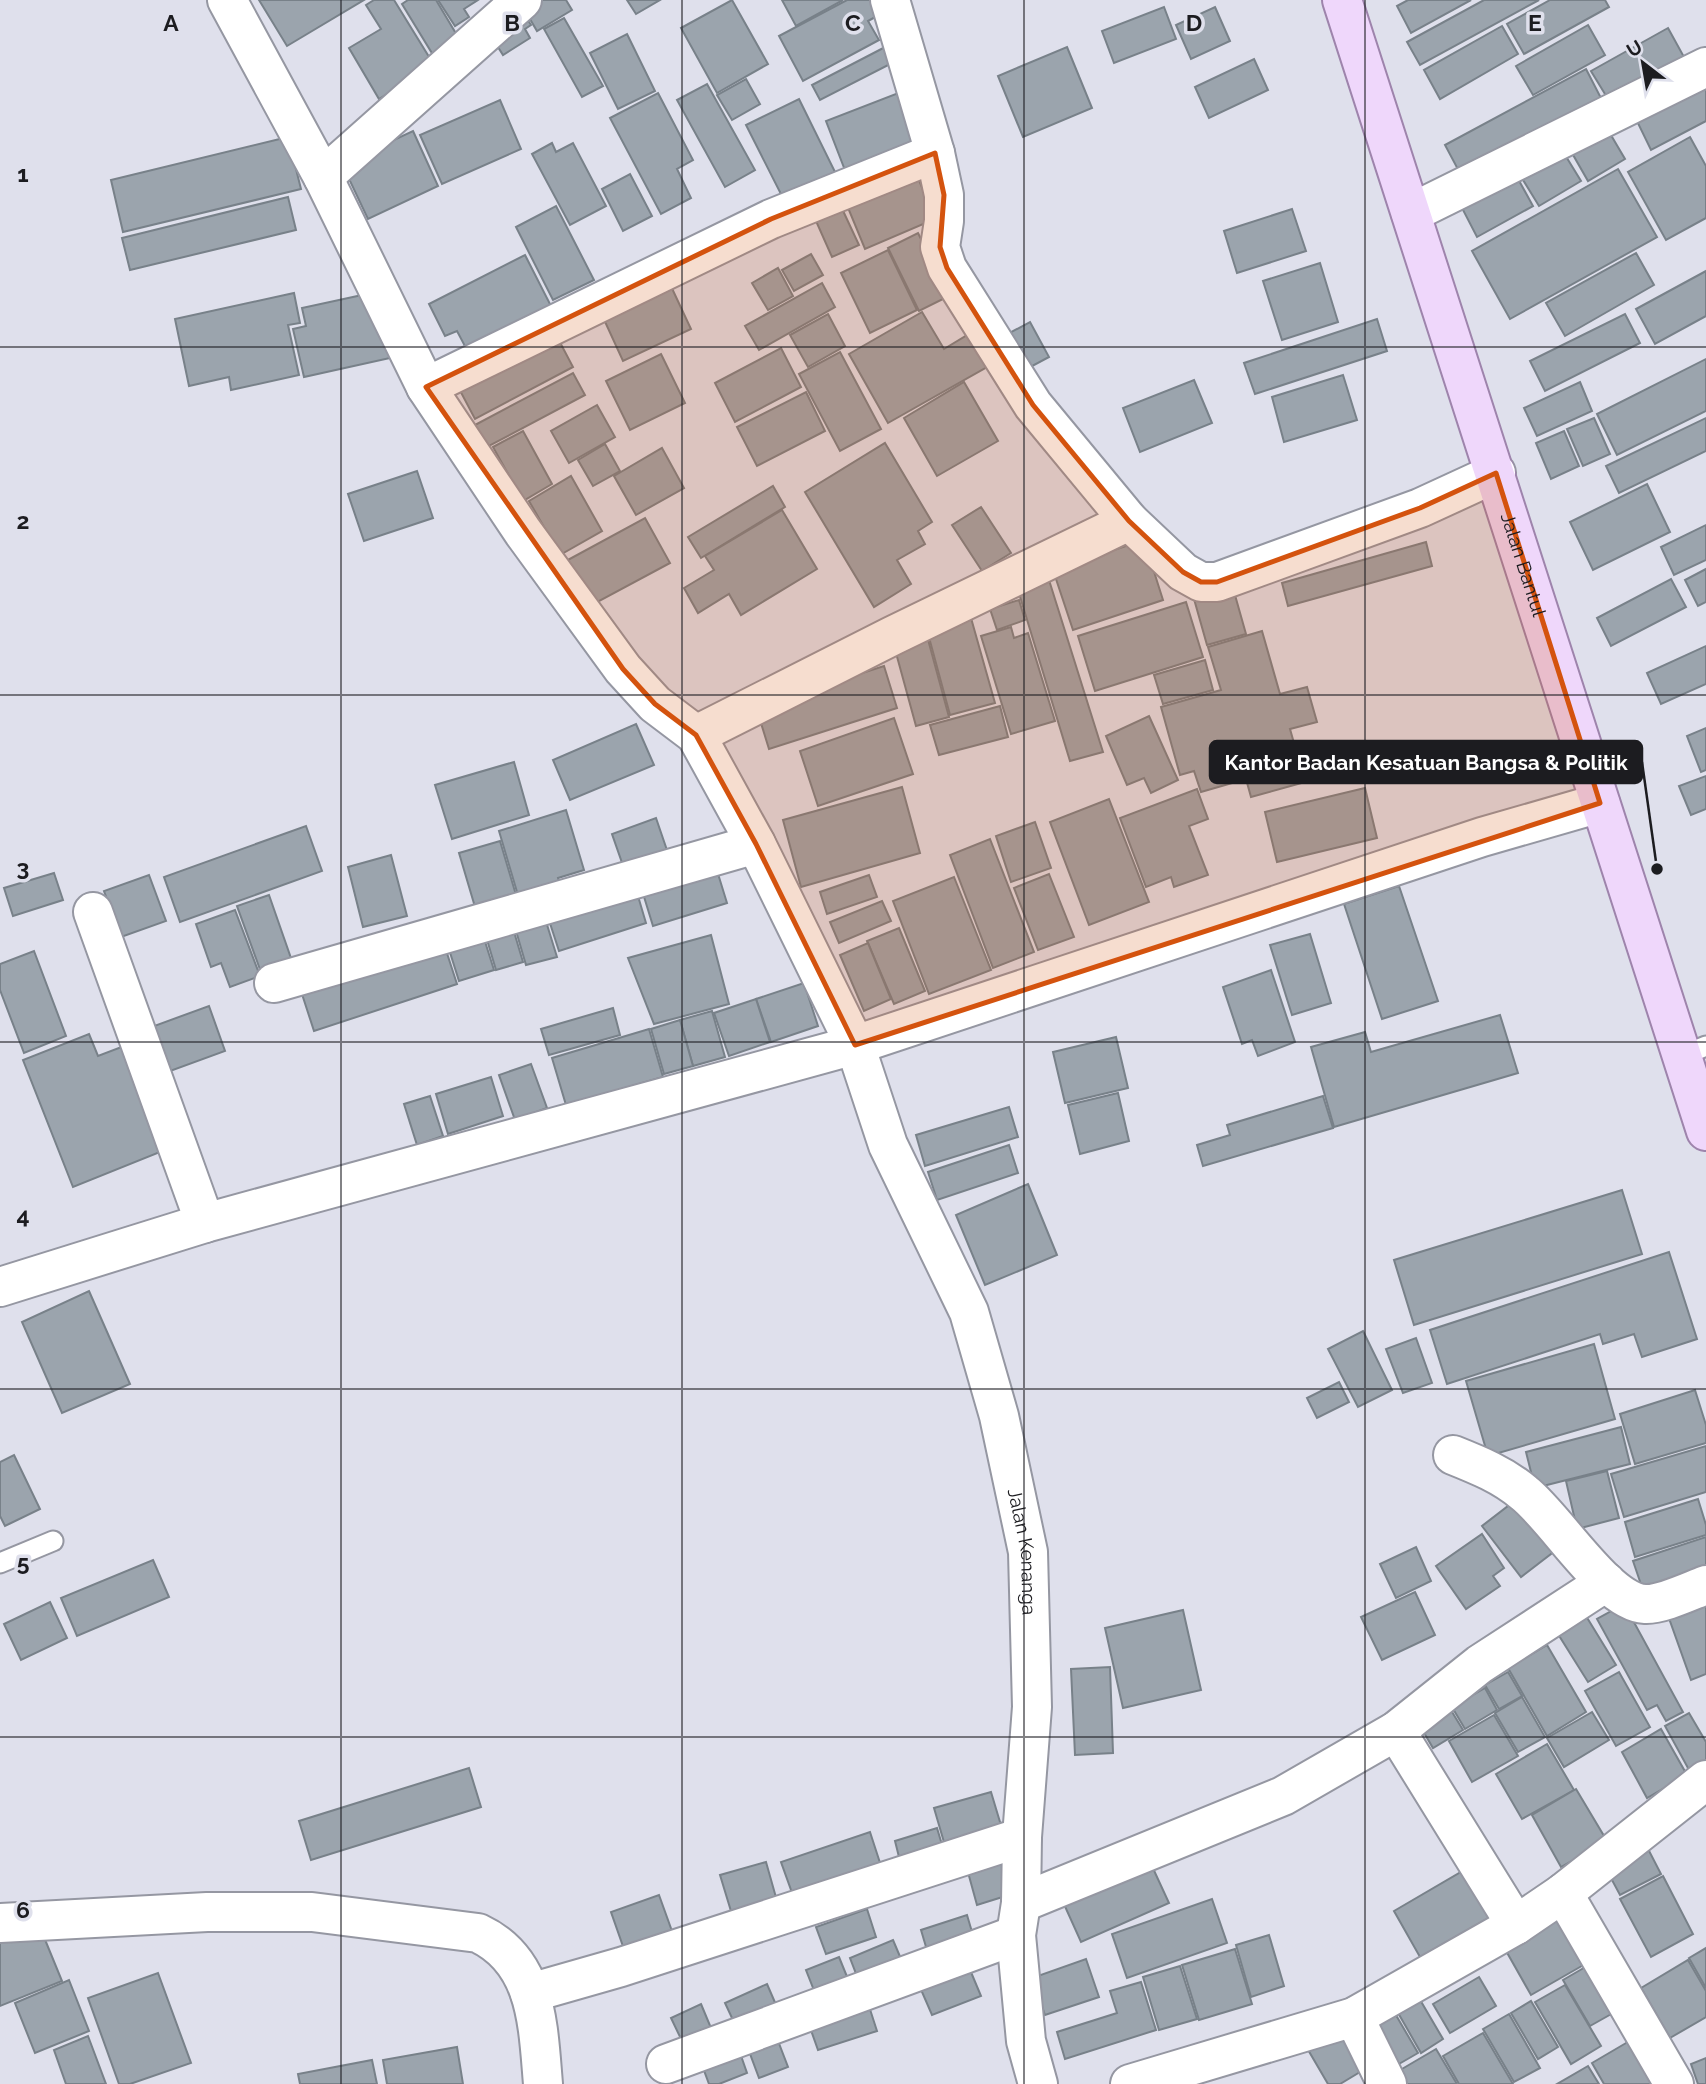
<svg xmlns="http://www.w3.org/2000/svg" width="1706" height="2084" font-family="Raleway,sans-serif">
  <rect width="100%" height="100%" fill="#dfe0ec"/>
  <g fill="#9ba4ad" stroke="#788189" stroke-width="2">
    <polygon points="259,0 364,0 287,46"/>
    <polygon points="374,0 394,0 434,65 379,99 349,48 381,29 366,5"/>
    <polygon points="408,0 436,0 464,47 438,63 402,4"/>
    <polygon points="438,0 478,0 464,9 469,17 455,26"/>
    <polygon points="534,0 566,0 572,10 537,31 523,7"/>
    <polygon points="627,0 660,0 636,14"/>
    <polygon points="732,0 768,64 717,93 681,28"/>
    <polygon points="782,0 843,0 796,26"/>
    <polygon points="847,0 882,0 888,10 868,21 879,40 803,81 779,36"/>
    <polygon points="1408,0 1471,0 1411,33 1397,6"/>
    <polygon points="1484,0 1539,0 1420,65 1407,42"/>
    <polygon points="1550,0 1605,0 1609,7 1524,54 1507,24"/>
    <polygon points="1164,7 1176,39 1114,63 1102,31"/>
    <polygon points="1215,7 1230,41 1191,59 1176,25"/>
    <polygon points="521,10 531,25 525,29 530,38 503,55 488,31"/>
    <polygon points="564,18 603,86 582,97 544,29"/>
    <polygon points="1588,25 1605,55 1533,95 1516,66"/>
    <polygon points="1502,26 1518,54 1440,99 1424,70"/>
    <polygon points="1668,28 1684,57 1608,99 1591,71"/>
    <polygon points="627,34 655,91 618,109 590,53"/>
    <polygon points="891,44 898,60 820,100 812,85"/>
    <polygon points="1067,47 1092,108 1023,137 998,76"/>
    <polygon points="1254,59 1268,90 1209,118 1195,87"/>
    <polygon points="1586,69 1603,102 1462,177 1445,145"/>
    <polygon points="746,79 760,104 732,120 717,95"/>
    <polygon points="1706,81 1706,121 1651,150 1634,115"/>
    <polygon points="707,84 755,170 725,187 677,100"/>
    <polygon points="901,92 923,148 848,178 826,121"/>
    <polygon points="658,93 693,160 677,169 691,198 661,214 610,118"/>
    <polygon points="799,99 838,178 786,204 746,125"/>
    <polygon points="500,100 521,149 442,184 420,135"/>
    <polygon points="1605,125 1625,159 1588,181 1568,146"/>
    <polygon points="413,131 438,186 368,219 342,164"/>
    <polygon points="288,137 301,189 123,232 111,180"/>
    <polygon points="1690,137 1706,166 1706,218 1666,240 1628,172"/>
    <polygon points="552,143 556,152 573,143 606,206 570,225 532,154"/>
    <polygon points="1562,150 1581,181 1539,206 1520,175"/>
    <polygon points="914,168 935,219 865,249 844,198"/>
    <polygon points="1618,169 1657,237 1510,319 1472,251"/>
    <polygon points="630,174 652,216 623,231 602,189"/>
    <polygon points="1517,177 1533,206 1477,237 1462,208"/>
    <polygon points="288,197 296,230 130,270 122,238"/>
    <polygon points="838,200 859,245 832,257 812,212"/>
    <polygon points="556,206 594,280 553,300 516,227"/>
    <polygon points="1292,209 1306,251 1237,273 1224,231"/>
    <polygon points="918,233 949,296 919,311 888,248"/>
    <polygon points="888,250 917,310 870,333 841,273"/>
    <polygon points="1636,253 1654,285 1565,336 1546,303"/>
    <polygon points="811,254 823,275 794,291 782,270"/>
    <polygon points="525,255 552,308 467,350 457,331 445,336 429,304"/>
    <polygon points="1320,263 1338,322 1282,340 1263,281"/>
    <polygon points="778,268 793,296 768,310 752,283"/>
    <polygon points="1706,271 1706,316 1655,344 1636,309"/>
    <polygon points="669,282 691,329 623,361 601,313"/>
    <polygon points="822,283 835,307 759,350 745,326"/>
    <polygon points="376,292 390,358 304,377 293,329 306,326 302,308"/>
    <polygon points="294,293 300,323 288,325 299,375 231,390 229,377 189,386 175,319"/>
    <polygon points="922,312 944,349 969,334 987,367 888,423 849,354"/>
    <polygon points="828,314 845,346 808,367 790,335"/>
    <polygon points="1625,314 1640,343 1545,391 1530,361"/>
    <polygon points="1377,319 1387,351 1255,394 1244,363"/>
    <polygon points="1030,322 1049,357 1023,371 1004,336"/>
    <polygon points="554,331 573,367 475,419 456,383"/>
    <polygon points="781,348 801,387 735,422 715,383"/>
    <polygon points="840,352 881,429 840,451 799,374"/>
    <polygon points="661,354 685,403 630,430 606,381"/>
    <polygon points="1706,359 1706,411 1617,455 1597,414"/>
    <polygon points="573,373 585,395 487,447 475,425"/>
    <polygon points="1343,375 1357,420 1284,442 1272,397"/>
    <polygon points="1194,380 1212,423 1140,452 1123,408"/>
    <polygon points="964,382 998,441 937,476 904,418"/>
    <polygon points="1580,382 1592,411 1537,436 1524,408"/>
    <polygon points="806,392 825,431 757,466 737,427"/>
    <polygon points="597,405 615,437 569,463 551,431"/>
    <polygon points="1594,418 1610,454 1583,466 1567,429"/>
    <polygon points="1706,418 1706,451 1619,493 1606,466"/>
    <polygon points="523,431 552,484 523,501 493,447"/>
    <polygon points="1564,431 1579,466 1551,479 1536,443"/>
    <polygon points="885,443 932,522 918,531 925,544 897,560 911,584 874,607 805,492"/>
    <polygon points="605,444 620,471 593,486 578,460"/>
    <polygon points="662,448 684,488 636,515 614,476"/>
    <polygon points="417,471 433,518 364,541 348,494"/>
    <polygon points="571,476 602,531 560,555 529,501"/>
    <polygon points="1647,484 1670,532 1593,570 1570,522"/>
    <polygon points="773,486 785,507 701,558 688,537"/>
    <polygon points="981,507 1011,553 982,571 952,525"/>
    <polygon points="782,510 817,569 741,615 729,594 698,613 684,588 714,570 705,556"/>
    <polygon points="645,518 670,563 590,606 566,561"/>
    <polygon points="1706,525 1706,560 1674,575 1661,547"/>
    <polygon points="1144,540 1163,600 1073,630 1053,570"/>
    <polygon points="1426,542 1432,566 1288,606 1282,583"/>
    <polygon points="1706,569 1706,602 1698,606 1685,580"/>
    <polygon points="1671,579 1686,607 1611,646 1597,618"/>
    <polygon points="1049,580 1103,752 1070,761 1018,590"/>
    <polygon points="1233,588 1246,634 1207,645 1194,599"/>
    <polygon points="1019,600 1025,620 997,630 990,609"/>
    <polygon points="1186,602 1203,657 1095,691 1078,636"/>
    <polygon points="971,618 995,703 950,715 927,630"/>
    <polygon points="1011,627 1014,638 1028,633 1055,721 1011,734 981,636"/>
    <polygon points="1262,631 1280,694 1307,687 1317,722 1290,729 1305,782 1251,797 1246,779 1201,792 1194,771 1180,775 1161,707 1221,690 1208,647"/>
    <polygon points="926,632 949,717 916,726 893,642"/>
    <polygon points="1706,646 1706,684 1661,704 1647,673"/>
    <polygon points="1205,660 1213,690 1163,704 1154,675"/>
    <polygon points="884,666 897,708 769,749 756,707"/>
    <polygon points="1000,706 1008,737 939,755 930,725"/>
    <polygon points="1149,716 1178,780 1151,793 1144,778 1127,785 1106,736"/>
    <polygon points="894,718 913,774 818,806 800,751"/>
    <polygon points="636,724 654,765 570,800 553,760"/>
    <polygon points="1706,728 1706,770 1701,772 1687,736"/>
    <polygon points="514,762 529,815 452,839 435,785"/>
    <polygon points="1706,776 1706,809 1691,815 1679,786"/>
    <polygon points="902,787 920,853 801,887 783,820"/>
    <polygon points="1365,788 1377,838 1277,862 1265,812"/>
    <polygon points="1197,789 1208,819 1189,826 1208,875 1174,887 1171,877 1146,887 1120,818"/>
    <polygon points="1109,799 1149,902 1089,925 1050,822"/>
    <polygon points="566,810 584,870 558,878 561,889 520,902 499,831"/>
    <polygon points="656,818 671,862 627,877 612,834"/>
    <polygon points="1035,822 1051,868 1011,882 996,836"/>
    <polygon points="306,826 322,871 180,922 164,877"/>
    <polygon points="990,839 1034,952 993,968 950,855"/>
    <polygon points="500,841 519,905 478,917 459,853"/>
    <polygon points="391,855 407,916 363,927 348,867"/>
    <polygon points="715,864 727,903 653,926 641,887"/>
    <polygon points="54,873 63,900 13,916 4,888"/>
    <polygon points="1049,874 1074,937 1038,950 1014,888"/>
    <polygon points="149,875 166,921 121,937 104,891"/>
    <polygon points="869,875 877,897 827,914 820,892"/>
    <polygon points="954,877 991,970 929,994 893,901"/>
    <polygon points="635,886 646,923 559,951 547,914"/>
    <polygon points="1399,886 1438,1001 1382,1019 1344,904"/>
    <polygon points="269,895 293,964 262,975 237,906"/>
    <polygon points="882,901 891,921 839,943 830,922"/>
    <polygon points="235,910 260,976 230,987 221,963 211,967 196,924"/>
    <polygon points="544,915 557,957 526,965 514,924"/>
    <polygon points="512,925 523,962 496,970 485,933"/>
    <polygon points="899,928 925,991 894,1004 867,941"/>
    <polygon points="482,932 494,970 459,981 447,943"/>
    <polygon points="1310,934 1331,1003 1292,1015 1270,945"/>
    <polygon points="711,935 729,1004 654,1024 628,958"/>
    <polygon points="443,941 457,984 314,1031 300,988"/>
    <polygon points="868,943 891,999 864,1011 840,955"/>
    <polygon points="34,951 66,1036 24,1053 0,990 0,964"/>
    <polygon points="1271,970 1295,1042 1258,1056 1252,1040 1242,1044 1223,987"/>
    <polygon points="804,983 818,1026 771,1042 756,999"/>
    <polygon points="756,999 770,1042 729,1056 714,1013"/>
    <polygon points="209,1006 225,1051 162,1074 146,1029"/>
    <polygon points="613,1008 620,1035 549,1055 541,1029"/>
    <polygon points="712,1011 725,1057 693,1066 680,1020"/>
    <polygon points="1500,1015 1518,1073 1334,1127 1311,1047 1365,1032 1371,1052"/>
    <polygon points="680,1020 693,1066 664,1074 651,1029"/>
    <polygon points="649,1029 663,1077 566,1105 552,1058"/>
    <polygon points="89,1034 98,1056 124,1046 165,1150 73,1187 23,1060"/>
    <polygon points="1116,1037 1128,1088 1065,1103 1053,1052"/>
    <polygon points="531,1064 547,1108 515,1120 499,1075"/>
    <polygon points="491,1077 503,1116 448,1134 436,1094"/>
    <polygon points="1118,1093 1129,1141 1080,1154 1068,1105"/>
    <polygon points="430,1096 443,1136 417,1145 404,1104"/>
    <polygon points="1323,1096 1333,1128 1203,1166 1197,1145 1230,1135 1227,1125"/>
    <polygon points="1009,1107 1018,1137 925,1166 916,1135"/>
    <polygon points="1009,1145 1018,1173 937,1200 928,1172"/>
    <polygon points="1028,1184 1057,1255 985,1285 956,1215"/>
    <polygon points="1622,1190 1642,1254 1414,1325 1394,1260"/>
    <polygon points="1669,1252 1697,1339 1642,1357 1634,1334 1603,1344 1600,1334 1447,1384 1430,1330"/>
    <polygon points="89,1291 130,1384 62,1413 22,1322"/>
    <polygon points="1363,1331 1392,1390 1358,1407 1328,1349"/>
    <polygon points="1416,1338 1432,1383 1403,1393 1386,1349"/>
    <polygon points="1594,1344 1615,1419 1488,1456 1466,1381"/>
    <polygon points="1339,1382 1349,1402 1317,1418 1307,1398"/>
    <polygon points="1695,1390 1706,1425 1706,1443 1635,1464 1620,1414"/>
    <polygon points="1621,1427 1630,1464 1535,1488 1526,1452"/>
    <polygon points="1706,1446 1706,1492 1624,1517 1611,1474"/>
    <polygon points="14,1455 40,1509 5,1526 0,1516 0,1462"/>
    <polygon points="1607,1471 1619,1518 1577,1529 1566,1481"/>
    <polygon points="1521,1496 1560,1547 1521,1577 1482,1526"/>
    <polygon points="1698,1499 1706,1525 1706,1535 1635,1557 1625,1522"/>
    <polygon points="1482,1534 1504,1568 1493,1576 1500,1586 1466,1609 1436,1566"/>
    <polygon points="1706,1537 1706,1583 1647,1602 1633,1561"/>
    <polygon points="1416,1547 1431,1581 1396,1598 1380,1564"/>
    <polygon points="153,1560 169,1597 77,1636 61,1598"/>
    <polygon points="1415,1592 1435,1635 1382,1660 1361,1617"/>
    <polygon points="1706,1592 1706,1674 1691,1680 1665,1607"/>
    <polygon points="50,1602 67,1638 21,1660 4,1624"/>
    <polygon points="1624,1604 1683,1712 1666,1721 1657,1705 1647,1710 1597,1619"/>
    <polygon points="1183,1610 1201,1690 1123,1708 1105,1628"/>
    <polygon points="1586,1616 1616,1665 1588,1682 1558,1634"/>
    <polygon points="1547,1645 1586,1712 1547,1736 1508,1668"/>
    <polygon points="1110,1667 1113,1753 1075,1755 1071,1669"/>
    <polygon points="1508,1672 1522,1696 1499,1709 1485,1685"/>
    <polygon points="1619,1672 1650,1727 1616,1746 1585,1691"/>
    <polygon points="1485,1688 1497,1710 1465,1729 1452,1707"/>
    <polygon points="1522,1697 1545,1737 1518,1752 1495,1713"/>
    <polygon points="1446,1702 1463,1730 1433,1748 1416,1719"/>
    <polygon points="1592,1712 1609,1740 1564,1767 1547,1738"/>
    <polygon points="1689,1713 1706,1742 1706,1772 1694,1779 1665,1726"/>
    <polygon points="1494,1715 1518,1756 1472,1782 1449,1741"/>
    <polygon points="1661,1729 1687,1775 1647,1798 1622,1752"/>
    <polygon points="1547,1744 1574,1790 1522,1819 1496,1774"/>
    <polygon points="469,1768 481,1807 311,1860 299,1821"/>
    <polygon points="1576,1789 1607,1841 1561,1867 1532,1815"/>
    <polygon points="991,1792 1003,1832 946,1849 934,1808"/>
    <polygon points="937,1828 943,1848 900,1861 895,1841"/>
    <polygon points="870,1832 883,1872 795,1901 781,1862"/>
    <polygon points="1646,1845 1661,1874 1620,1895 1605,1867"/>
    <polygon points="1000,1856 1012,1894 977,1905 966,1865"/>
    <polygon points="766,1862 779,1908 734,1921 720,1875"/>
    <polygon points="1151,1864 1169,1903 1081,1942 1063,1902"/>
    <polygon points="1473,1865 1499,1912 1420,1957 1394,1911"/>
    <polygon points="1663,1876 1693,1934 1651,1957 1620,1899"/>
    <polygon points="659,1895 673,1934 625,1952 611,1912"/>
    <polygon points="1212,1899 1227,1943 1127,1978 1112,1934"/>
    <polygon points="867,1909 876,1937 826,1954 816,1927"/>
    <polygon points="1567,1912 1594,1959 1531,1995 1505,1949"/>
    <polygon points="967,1915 975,1942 929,1957 921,1930"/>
    <polygon points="39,1925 62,1981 0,2006 0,1941"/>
    <polygon points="1269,1935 1284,1986 1251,1997 1236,1945"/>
    <polygon points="893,1940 904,1966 860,1984 850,1958"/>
    <polygon points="1706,1948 1706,1988 1689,1958"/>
    <polygon points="1235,1949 1252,2004 1199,2020 1182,1965"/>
    <polygon points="839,1957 850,1984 817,1998 806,1970"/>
    <polygon points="1086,1959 1099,1997 1045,2015 1032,1978"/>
    <polygon points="1688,1960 1706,1991 1706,2017 1670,2038 1641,1988"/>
    <polygon points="1594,1962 1622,2008 1590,2026 1563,1980"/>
    <polygon points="968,1965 981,1996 932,2015 919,1985"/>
    <polygon points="1180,1966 1197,2019 1159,2030 1143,1977"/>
    <polygon points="158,1973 191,2063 130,2084 119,2084 88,1998"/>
    <polygon points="1479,1977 1496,2006 1450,2033 1433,2004"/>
    <polygon points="69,1980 89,2031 35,2053 15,2003"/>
    <polygon points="1141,1982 1156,2030 1065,2059 1057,2032 1117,2013 1110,1991"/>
    <polygon points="767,1984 780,2014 739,2033 725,2003"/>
    <polygon points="1565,1985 1601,2046 1571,2064 1535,2002"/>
    <polygon points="1419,1998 1443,2039 1421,2053 1397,2011"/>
    <polygon points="867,2000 877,2031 818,2050 807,2019"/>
    <polygon points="1531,2001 1558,2047 1538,2059 1511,2013"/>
    <polygon points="701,2004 711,2028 682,2041 671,2018"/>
    <polygon points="1393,2010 1418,2053 1392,2068 1367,2026"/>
    <polygon points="1509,2014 1540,2068 1514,2082 1483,2029"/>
    <polygon points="1346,2025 1370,2066 1340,2084 1328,2084 1307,2048"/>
    <polygon points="775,2033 788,2067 759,2078 746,2043"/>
    <polygon points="1483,2033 1513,2084 1459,2084 1443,2056"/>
    <polygon points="88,2036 106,2084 66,2084 54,2050"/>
    <polygon points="1638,2036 1666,2084 1604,2084 1592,2063"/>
    <polygon points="457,2047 463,2084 387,2084 383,2060"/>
    <polygon points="1436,2049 1457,2084 1395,2084 1390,2076"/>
    <polygon points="739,2050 747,2073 719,2084 709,2084 702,2065"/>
    <polygon points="1706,2058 1706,2084 1698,2084 1691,2064"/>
    <polygon points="372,2060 377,2084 300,2084 298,2074"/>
    <polygon points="1588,2066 1599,2084 1557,2084"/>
  </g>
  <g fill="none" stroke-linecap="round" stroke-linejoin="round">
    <g stroke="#9597a2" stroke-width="23">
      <g id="service">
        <polyline points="1681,1056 1706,1046"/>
        <polyline points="0,1563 53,1541"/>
      </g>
    </g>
    <g stroke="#9597a2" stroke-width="42">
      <g id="minor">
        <path id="s1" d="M227,0L323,177L426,387L523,532L623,669L655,704L696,735L756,844L855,1045L888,1145L969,1312L999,1416L1028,1552L1032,1707L1022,1837L1021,1903L1016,1935L1026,2041L1038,2084"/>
        <polyline points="890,0 935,153 944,195 944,221 940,247 947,268 1033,405 1129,521 1183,572 1201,582 1217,582 1420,508 1496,473"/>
        <polyline points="323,177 522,0"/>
        <polyline points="1411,213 1706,67"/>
        <polyline points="426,387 771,219 935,153"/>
        <polyline points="696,735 892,636 1129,521"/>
        <polyline points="93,912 205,1223"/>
        <polyline points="274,983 756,844"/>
        <polyline points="0,1287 205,1223 855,1045 1482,837 1600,803"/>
        <path d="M1453,1455C1478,1465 1503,1475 1524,1493C1556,1518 1606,1602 1645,1604C1661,1605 1690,1591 1706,1585"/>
        <polyline points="1396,1731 1516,1925"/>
        <polyline points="1563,1893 1674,2084"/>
        <polyline points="1021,1903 1283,1796 1396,1731 1480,1664 1606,1582"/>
        <path d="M0,1923L207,1912H312L478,1933C538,1961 538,2026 543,2084"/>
        <polyline points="530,1993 621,1967 1022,1837"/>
        <polyline points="1354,2017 1387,2084"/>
        <polyline points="666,2064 1016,1935"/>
        <polyline points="1130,2084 1354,2017 1516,1925 1563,1893 1706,1780"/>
      </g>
    </g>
    <g stroke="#9e84ac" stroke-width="42">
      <g id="primary">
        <path id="s2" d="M1342,0L1706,1131"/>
      </g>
    </g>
    <use href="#service" stroke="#fff" stroke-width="19"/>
    <use href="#minor" stroke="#fff" stroke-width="38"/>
    <use href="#primary" stroke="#efd7fb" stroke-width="38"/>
  </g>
  <path fill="#d4530e" fill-opacity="0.2" stroke="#d4530e" stroke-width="5" stroke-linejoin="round" d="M935,153L944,195L940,247L947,268L1033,405L1129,521L1183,572L1201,582H1217L1420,508L1496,473L1600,803L855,1045L756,844L696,735L655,704L623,669L426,387L771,219Z"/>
  <path fill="none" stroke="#1c1c20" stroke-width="2" stroke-opacity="0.55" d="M341,0V2084M682,0V2084M1024,0V2084M1365,0V2084M0,347H1706M0,695H1706M0,1042H1706M0,1389H1706M0,1737H1706"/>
  <g text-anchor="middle" stroke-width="7" stroke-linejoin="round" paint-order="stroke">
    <g font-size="19" fill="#1c1c20" stroke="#dfe0ec">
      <text dy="7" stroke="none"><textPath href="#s2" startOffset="593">Jalan Bantul</textPath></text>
      <text dy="7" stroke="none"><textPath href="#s1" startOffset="1764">Jalan Kenanga</textPath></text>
    </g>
  </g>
  <g font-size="23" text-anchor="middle" font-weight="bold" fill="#1c1c20" stroke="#dfe0ec" stroke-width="7" stroke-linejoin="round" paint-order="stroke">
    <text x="171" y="31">A</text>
    <text x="512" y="31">B</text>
    <text x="853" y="31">C</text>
    <text x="1194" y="31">D</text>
    <text x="1535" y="31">E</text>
    <text x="23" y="182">1</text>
    <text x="23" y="529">2</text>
    <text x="23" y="876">3</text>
    <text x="23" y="1224">4</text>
    <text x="23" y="1571">5</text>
    <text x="23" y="1918">6</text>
  </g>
  <path fill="none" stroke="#1c1c20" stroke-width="2.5" d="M1657 869L1642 762"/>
  <circle fill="#1c1c20" stroke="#dfe0ec" stroke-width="2.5" cx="1657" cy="869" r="7"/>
  <rect fill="#1c1c20" stroke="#1c1c20" stroke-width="2.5" x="1210" y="741" width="432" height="42" rx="7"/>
  <g font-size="21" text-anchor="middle" font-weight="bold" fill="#fff">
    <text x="1426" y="770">Kantor Badan Kesatuan Bangsa &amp; Politik</text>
  </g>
  <g transform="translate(1643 63) rotate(329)" stroke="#dfe0ec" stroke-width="5" paint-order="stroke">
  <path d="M0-5L12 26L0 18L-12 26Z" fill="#1c1c20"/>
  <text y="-10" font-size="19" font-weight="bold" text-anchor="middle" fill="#1c1c20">U</text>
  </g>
</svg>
